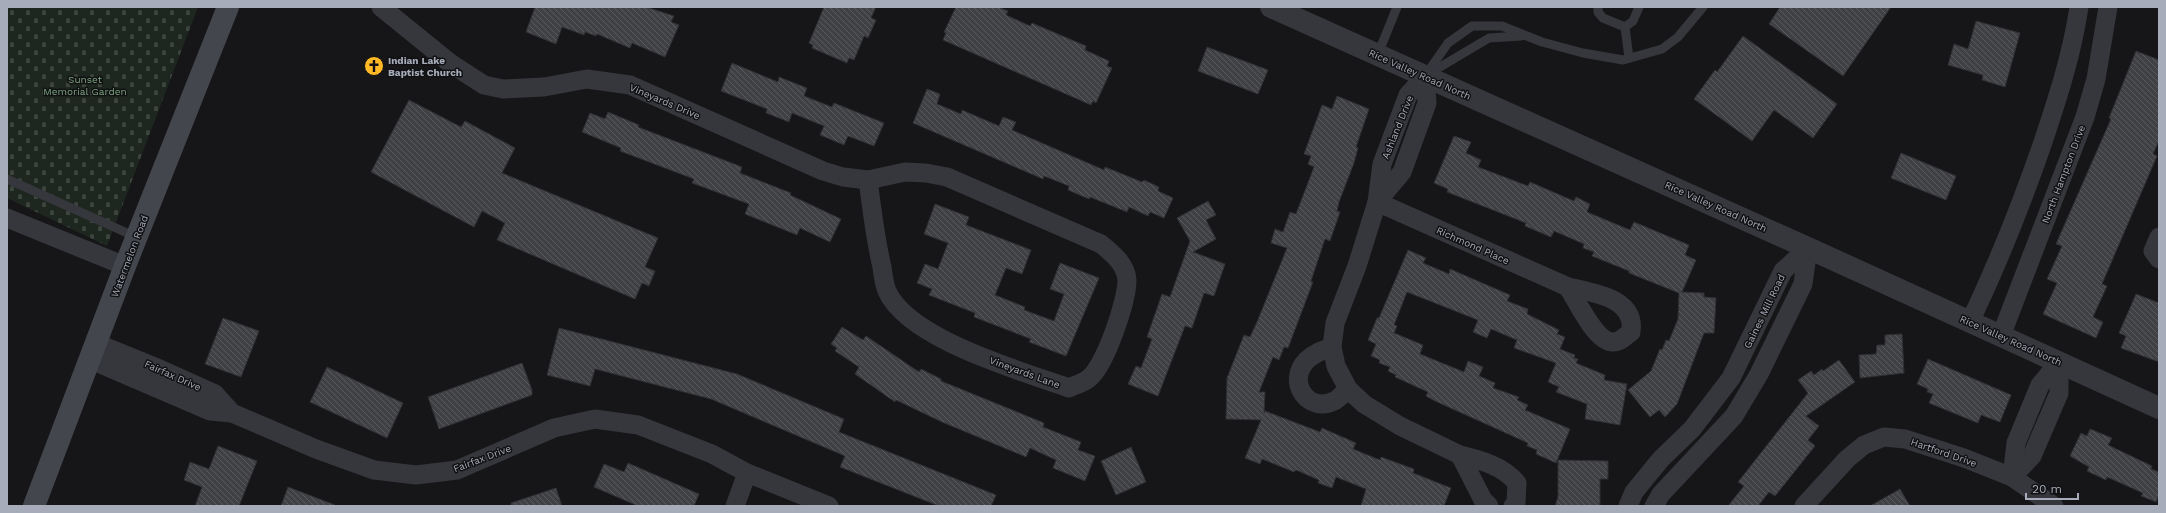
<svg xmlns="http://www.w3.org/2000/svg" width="2166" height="513" font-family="'Work Sans',sans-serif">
  <defs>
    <pattern id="cemetery-stones" width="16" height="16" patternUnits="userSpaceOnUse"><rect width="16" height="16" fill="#1d271f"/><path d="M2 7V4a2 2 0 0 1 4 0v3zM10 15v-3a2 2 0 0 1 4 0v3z" fill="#3b443d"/></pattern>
    <pattern id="building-back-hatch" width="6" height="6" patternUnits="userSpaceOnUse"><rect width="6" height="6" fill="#404145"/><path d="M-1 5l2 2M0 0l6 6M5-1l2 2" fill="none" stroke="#595a5e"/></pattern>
  </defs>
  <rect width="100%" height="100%" fill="#161618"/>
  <polygon fill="url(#cemetery-stones)" points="7,7 198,7 107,246 7,198"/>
  <g fill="url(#building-back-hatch)" stroke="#303034">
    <polygon points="535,7 646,7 674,16 671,22 679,25 665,57 632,43 630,48 597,34 596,36 585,32 584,35 562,27 556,44 526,32"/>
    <polygon points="824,7 876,7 871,18 876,20 868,38 864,36 854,60 849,58 847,63 812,48 813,45 809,43"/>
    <polygon points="956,7 998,7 1008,11 1006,15 1030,26 1032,23 1086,46 1085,50 1109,61 1107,66 1112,68 1096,103 1093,101 1091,105 943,40 946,33 944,32"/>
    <polygon points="1780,7 1891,7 1843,76 1769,24"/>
    <polygon points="1976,21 2020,33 2005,87 1982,80 1983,75 1948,65 1954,44 1968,49"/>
    <polygon points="1743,36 1837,104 1813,138 1774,110 1752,141 1694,99 1715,70 1717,72"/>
    <polygon points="1207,47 1268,70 1258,94 1198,71"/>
    <polygon points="2136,51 2159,60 2159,141 2153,154 2157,156 2102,284 2107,286 2093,317 2103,322 2096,338 2043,314 2057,283 2047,279 2062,246 2056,244 2111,119 2109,118"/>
    <polygon points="732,63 778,82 779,77 807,88 804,96 832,107 834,103 884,123 874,146 848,136 844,145 820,135 824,126 792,113 789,122 766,113 767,109 721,91"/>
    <polygon points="927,89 940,94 937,104 961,114 962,110 999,126 1003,117 1016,122 1012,130 1104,170 1105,167 1142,182 1144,180 1159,187 1158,191 1173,198 1164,218 1150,212 1148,216 1129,207 1127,212 1090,197 1089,199 1068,190 1069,186 1044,176 1043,179 913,123"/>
    <polygon points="1337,96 1369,109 1356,147 1358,148 1354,163 1339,202 1337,211 1340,212 1330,241 1325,239 1311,281 1313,282 1288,348 1284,347 1279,360 1273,357 1259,392 1265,392 1264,413 1265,411 1320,432 1322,428 1356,443 1353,449 1380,460 1381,457 1414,469 1413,473 1451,488 1444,506 1361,506 1366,489 1336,477 1332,488 1318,483 1319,480 1296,470 1294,472 1262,459 1260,464 1245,458 1261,420 1226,419 1227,378 1244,335 1250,337 1257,322 1287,248 1271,243 1275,229 1283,232 1290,212 1296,214 1314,167 1308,164 1311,156 1304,154 1322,105 1332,109"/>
    <polygon points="409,100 461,127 465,121 515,148 502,173 658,238 645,267 655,271 649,286 642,283 635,299 497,240 505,223 482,211 474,227 371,172"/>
    <polygon points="608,112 639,125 638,127 742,167 740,173 791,193 790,195 841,219 830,242 800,228 797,235 745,214 749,204 692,183 694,179 620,151 621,148 582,132 590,113 605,119"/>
    <polygon points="1454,136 1471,142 1466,153 1481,160 1478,167 1528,186 1530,182 1574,201 1576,197 1590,204 1587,212 1630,230 1634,222 1689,245 1685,255 1696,260 1682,292 1704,293 1704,297 1716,298 1714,333 1704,333 1677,404 1665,417 1659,410 1650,417 1628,390 1651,371 1660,349 1662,350 1666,340 1669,341 1678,319 1679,293 1629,273 1629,271 1592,256 1594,252 1583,248 1584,244 1554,231 1551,237 1525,226 1526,223 1447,192 1448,189 1434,183"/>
    <polygon points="1901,153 1956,176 1946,200 1891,178"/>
    <polygon points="1208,201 1216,215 1206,220 1216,239 1193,252 1225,264 1214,296 1204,293 1192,328 1185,326 1158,396 1128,384 1136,366 1141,368 1152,339 1147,337 1162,294 1170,297 1190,241 1177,218"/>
    <polygon points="935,204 969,217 966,225 1031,250 1022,274 1006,268 995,295 1025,307 1024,310 1054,321 1064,294 1050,289 1060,263 1099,278 1066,356 1029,342 1031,339 974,317 975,313 929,295 932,289 917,283 925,264 938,269 948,243 924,234"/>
    <polygon points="1408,250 1426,258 1423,263 1449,274 1450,269 1510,295 1507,301 1528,309 1527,314 1559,330 1557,334 1565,337 1560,349 1575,355 1574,358 1578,359 1576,363 1605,375 1604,380 1627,384 1620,425 1585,419 1587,404 1556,392 1559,387 1548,382 1556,363 1514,348 1517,340 1491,329 1487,338 1473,332 1478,320 1407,292 1394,325 1397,326 1394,333 1423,345 1420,354 1464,372 1468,361 1483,367 1479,376 1495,383 1493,388 1519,397 1517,400 1528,405 1525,410 1570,429 1556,463 1536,454 1537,450 1527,446 1528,443 1435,401 1426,396 1428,392 1395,377 1396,375 1388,371 1390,367 1379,363 1380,360 1371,356 1376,344 1368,340 1377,318 1379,318"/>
    <polygon points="2136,294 2159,303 2159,362 2121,348 2126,336 2119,333"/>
    <polygon points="223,318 259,331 241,377 205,364"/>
    <polygon points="842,327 863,340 866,336 919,372 921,369 941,379 941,381 1027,416 1044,423 1043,427 1081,442 1078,450 1095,456 1085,481 1053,468 1056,460 1030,448 1026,457 942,422 896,400 895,402 855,374 859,367 835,351 837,348 831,344"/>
    <polygon points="559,328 737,374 844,419 839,432 996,495 991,506 939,506 840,467 845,456 711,399 595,369 590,386 547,375"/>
    <polygon points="1902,334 1904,373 1860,378 1859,355 1876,354 1877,345 1885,345 1885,335"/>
    <polygon points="1928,359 2011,395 2000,422 1981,415 1978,423 1929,403 1933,394 1927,392 1928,389 1917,384"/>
    <polygon points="1839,360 1855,382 1806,416 1819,426 1808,440 1815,446 1775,496 1769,492 1758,506 1728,506 1744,486 1738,482 1808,393 1798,380 1811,371 1814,375 1822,369 1823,371"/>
    <polygon points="522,363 532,390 532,395 439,429 428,397"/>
    <polygon points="327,367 403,403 387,438 310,402"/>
    <polygon points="2090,429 2112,438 2108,445 2152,466 2151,469 2159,472 2159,495 2156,502 2141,496 2143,493 2107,477 2106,480 2087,471 2089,467 2070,456 2081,433 2087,436"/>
    <polygon points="218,446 257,461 239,506 195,506 202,487 184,480 190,462 209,469"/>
    <polygon points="1131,447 1146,482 1116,495 1101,461"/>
    <polygon points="1558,460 1608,461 1608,479 1600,479 1600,506 1555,506 1558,497"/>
    <polygon points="628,463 699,494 694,506 638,506 594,487 604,464 624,472"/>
    <polygon points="288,487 335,505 335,506 281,506"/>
    <polygon points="556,488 562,506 511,506 511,503"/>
    <polygon points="1900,489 1910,506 1870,506"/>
  </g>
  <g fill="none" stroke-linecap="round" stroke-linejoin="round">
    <g stroke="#36373d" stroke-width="9">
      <polyline points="1598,7 1598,12 1603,18 1625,27"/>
      <polyline points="1625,27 1629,58"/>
      <polyline points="1625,27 1633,21 1639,7"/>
      <polyline points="1378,54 1397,7"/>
      <polyline points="1430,73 1489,38 1521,36"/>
      <polyline points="1425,76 1448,43 1472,26 1502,26 1542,42 1583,53 1623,60 1662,49 1678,37 1703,7"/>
      <polyline points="7,179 136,237"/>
    </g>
    <g stroke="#36373d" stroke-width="19">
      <path d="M381,7L450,63L484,85L503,89L544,87L587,79L630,85L823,171L843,177L868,180L905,172L926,173L947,177L1101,244C1112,253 1126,264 1127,280C1127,301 1105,367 1088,379C1083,383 1075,385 1069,388C1021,371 908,339 887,291C884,284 883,275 882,267C875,238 872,209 868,180"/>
      <polyline points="1425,76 1408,95 1382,164 1377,202 1357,266 1335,323 1332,347 1336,366 1348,389 1364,404 1400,426 1460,455"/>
      <polyline points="1377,202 1568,287"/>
      <polyline points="1377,202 1402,172 1427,103 1425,76"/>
      <polyline points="7,218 125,266"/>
      <polyline points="2159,237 2153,251 2159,259"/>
      <path d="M1568,287C1594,293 1636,298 1631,332C1625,336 1620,343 1612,342C1595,341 1577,301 1568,287Z"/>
      <path d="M1970,322C1998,263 2022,203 2043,142C2058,97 2072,54 2079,7"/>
      <polyline points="2001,336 2085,117 2096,79 2108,7"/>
      <polyline points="96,343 155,367 215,394 232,413 316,449 374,470 416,475 457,470 554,428 595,419 638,425 712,454 747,473 829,506"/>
      <path d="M1332,347C1323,350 1314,353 1307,360C1285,382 1309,414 1334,401C1339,399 1344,392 1348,389"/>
      <polyline points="89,359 210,411 232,413"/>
      <polyline points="2012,477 2032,456 2059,393 2059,362"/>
      <polyline points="2012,477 2016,443 2040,385 2059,362"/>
      <polyline points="735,506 747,473"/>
      <path d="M1489,506L1483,500L1460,455C1481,460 1503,466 1517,483L1516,503L1513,506"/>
      <polyline points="1628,506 1634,492 1661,459 1692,429 1731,378 1783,271 1808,248"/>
      <polyline points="1654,506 1661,494 1734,416 1759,374 1803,284 1808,248"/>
      <polyline points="1804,506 1847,459 1864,445 1884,437 1905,439 1964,458 2012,477 2054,506"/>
    </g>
    <polyline stroke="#36373d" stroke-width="22" points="1271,7 1808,248 2159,408"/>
    <polyline stroke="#44464e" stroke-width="22" points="34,506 125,266 228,7"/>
  </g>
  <defs>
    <g id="church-disc" transform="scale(1)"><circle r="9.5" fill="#ffb927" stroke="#111113"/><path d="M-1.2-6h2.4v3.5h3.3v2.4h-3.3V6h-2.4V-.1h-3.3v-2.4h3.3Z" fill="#111"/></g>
  </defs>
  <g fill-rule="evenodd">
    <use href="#church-disc" x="374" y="66"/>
  </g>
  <g text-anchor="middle" stroke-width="3" stroke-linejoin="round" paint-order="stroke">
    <g font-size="10" font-weight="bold" fill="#a6acb9" stroke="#111113" text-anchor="start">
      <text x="388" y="64">Indian Lake<tspan x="388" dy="12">Baptist Church</tspan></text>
    </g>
    <g font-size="10" fill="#a6acb9" stroke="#111113">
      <text transform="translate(1420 74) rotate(24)" y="4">Rice Valley Road North</text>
      <text transform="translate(665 101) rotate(23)" y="4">Vineyards Drive</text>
      <text transform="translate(1397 127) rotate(-68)" y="4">Ashland Drive</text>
      <text transform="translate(2063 174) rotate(-69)" y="4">North Hampton Drive</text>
      <text transform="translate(1716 206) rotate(24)" y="4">Rice Valley Road North</text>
      <text transform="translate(1473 245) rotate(24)" y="4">Richmond Place</text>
      <text transform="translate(129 256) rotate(-69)" y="4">Watermelon Road</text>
      <text transform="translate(1764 311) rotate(-64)" y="4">Gaines Mill Road</text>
      <text transform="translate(2011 340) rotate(24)" y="4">Rice Valley Road North</text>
      <text transform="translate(1025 372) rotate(20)" y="4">Vineyards Lane</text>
      <text transform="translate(173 375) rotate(24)" y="4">Fairfax Drive</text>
      <text transform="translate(1944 452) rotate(19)" y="4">Hartford Drive</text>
      <text transform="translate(482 458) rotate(-21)" y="4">Fairfax Drive</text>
    </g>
    <g font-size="10" fill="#7ca67f" stroke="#111113">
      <text x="85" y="83">Sunset<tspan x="85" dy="12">Memorial Garden</tspan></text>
    </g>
  </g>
  <rect width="2166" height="513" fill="none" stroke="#a6acb9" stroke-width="16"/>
  <path d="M2026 493v6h52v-6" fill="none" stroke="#a6acb9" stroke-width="2"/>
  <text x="2032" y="493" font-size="12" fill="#a6acb9" stroke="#111113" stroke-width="3" paint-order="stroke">20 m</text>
</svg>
